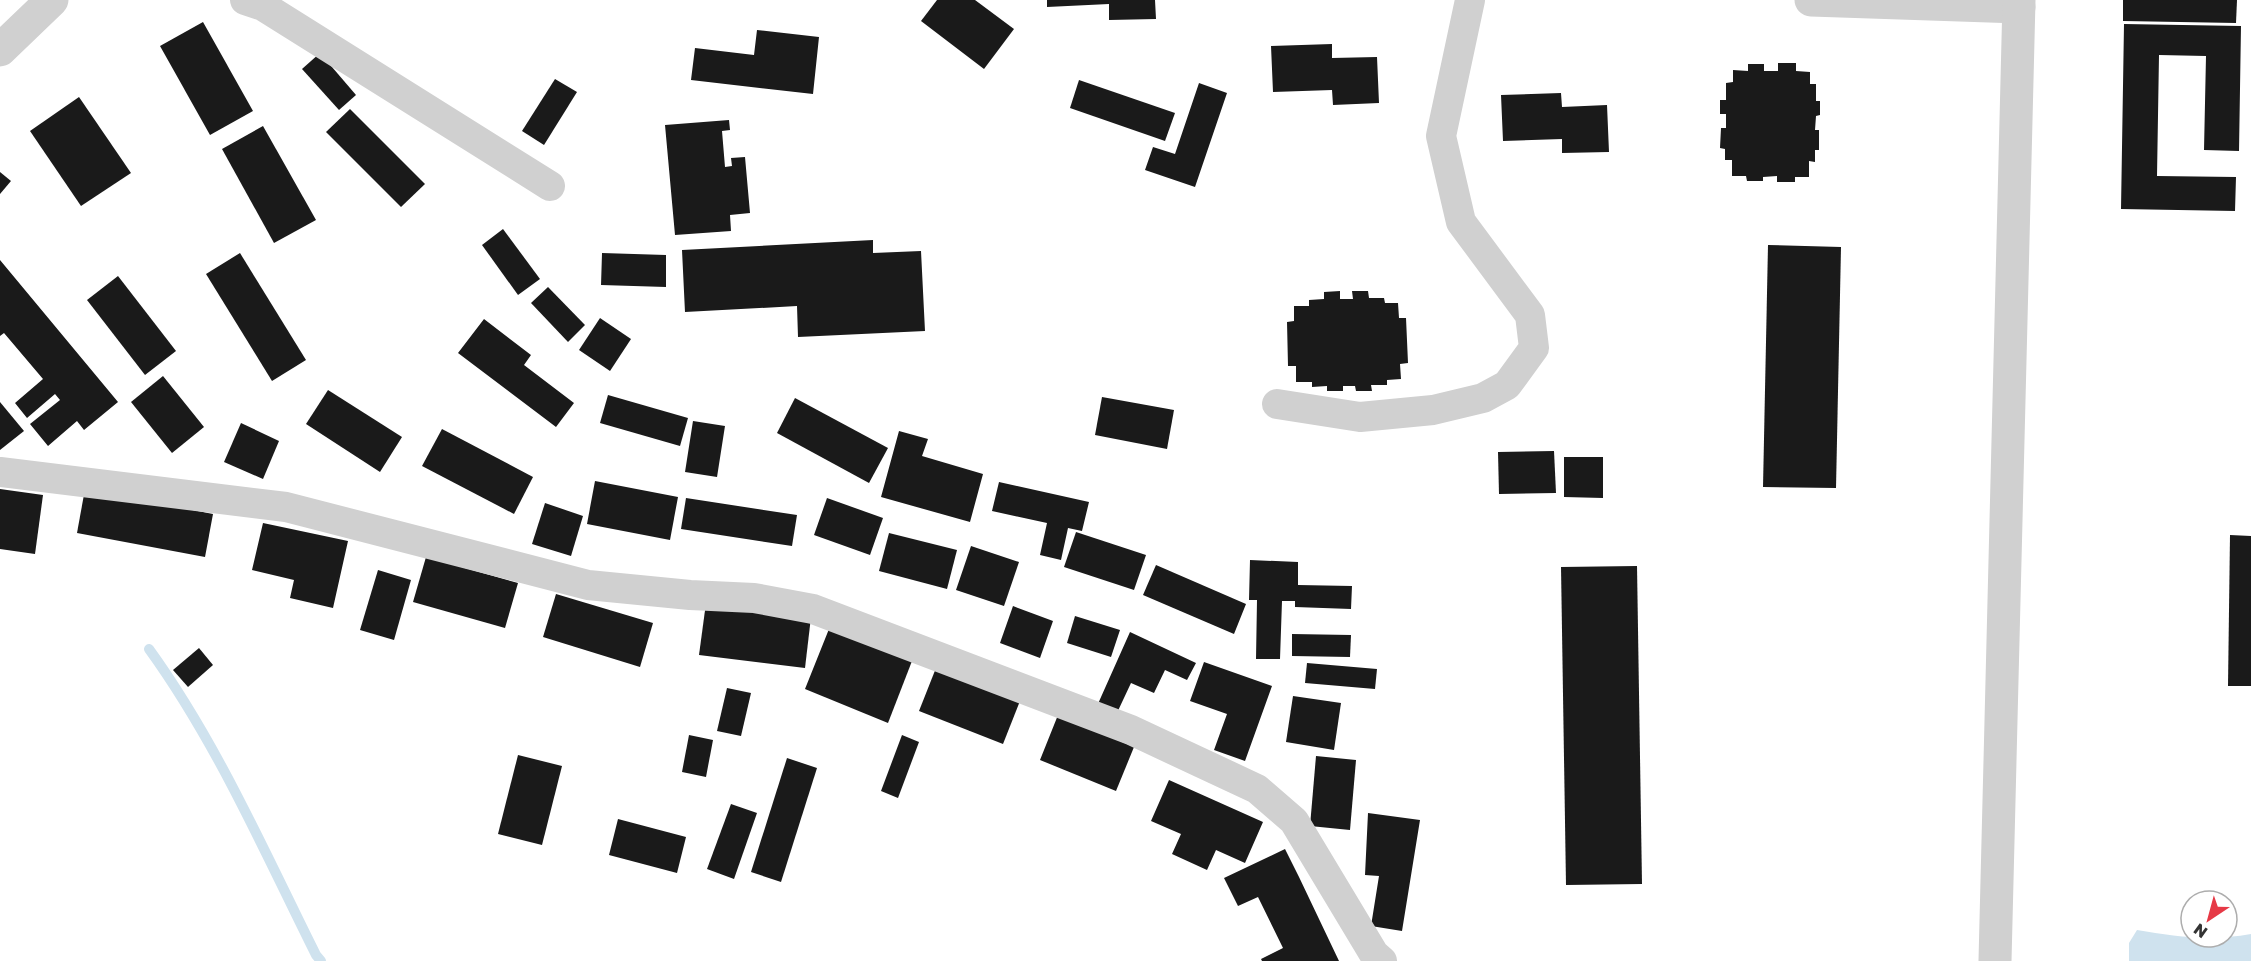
<svg xmlns="http://www.w3.org/2000/svg" width="2251" height="961" font-family="'Golos Text',sans-serif">
  <rect width="100%" height="100%" fill="#fff"/>
  <path fill="#cfe2ee" d="M2137,930C2176,937 2212,941 2251,934V961H2129V943Z"/>
  <g fill="none" stroke-linecap="round" stroke-linejoin="round">
    <path stroke="#cfe2ee" stroke-width="10" d="M149,649C217,743 264,851 316,955L321,961"/>
  </g>
  <g fill="#1a1a1a">
    <polygon points="937,0 975,0 1014,29 984,69 921,21"/>
    <polygon points="1047,0 1155,0 1156,19 1109,20 1109,4 1047,7"/>
    <polygon points="2123,0 2237,0 2236,23 2123,21"/>
    <polygon points="203,22 253,111 210,135 160,46"/>
    <polygon points="2124,24 2241,26 2239,151 2204,150 2206,56 2159,55 2157,176 2236,177 2235,211 2121,209"/>
    <polygon points="757,30 819,37 813,94 691,80 695,48 754,55"/>
    <polygon points="1332,44 1332,58 1377,57 1379,103 1333,105 1332,90 1273,92 1271,46"/>
    <polygon points="320,53 356,95 339,110 302,69"/>
    <polygon points="1778,63 1796,63 1796,71 1810,72 1810,84 1816,84 1816,101 1820,101 1820,115 1816,116 1815,130 1819,130 1819,150 1815,150 1815,162 1809,161 1809,177 1795,177 1795,182 1777,182 1777,176 1763,177 1763,181 1747,181 1746,176 1732,176 1732,160 1725,160 1725,149 1720,148 1721,128 1726,128 1726,114 1720,114 1720,100 1726,100 1726,83 1733,82 1733,70 1748,71 1748,64 1764,64 1764,71 1778,71"/>
    <polygon points="555,79 577,92 544,145 522,131"/>
    <polygon points="1079,80 1175,113 1165,141 1070,108"/>
    <polygon points="1199,83 1227,93 1195,187 1145,170 1153,147 1175,154"/>
    <polygon points="1561,93 1562,107 1607,105 1609,152 1562,153 1562,139 1503,141 1501,95"/>
    <polygon points="79,97 131,173 81,206 30,131"/>
    <polygon points="350,109 425,184 401,207 326,132"/>
    <polygon points="729,120 730,130 722,131 725,167 732,166 731,158 745,157 750,213 730,215 731,231 675,235 665,125"/>
    <polygon points="263,126 316,220 274,243 222,149"/>
    <polygon points="0,172 11,181 0,194"/>
    <polygon points="503,229 540,279 518,295 482,245"/>
    <polygon points="873,240 873,253 921,251 925,331 798,337 797,306 685,312 682,250"/>
    <polygon points="1768,245 1841,247 1836,488 1763,487"/>
    <polygon points="240,253 306,360 272,381 206,274"/>
    <polygon points="602,253 666,255 666,287 601,285"/>
    <polygon points="0,260 118,402 84,430 77,421 48,446 30,424 60,400 55,394 27,418 15,403 43,379 4,333 0,336"/>
    <polygon points="118,276 176,351 145,375 87,300"/>
    <polygon points="548,287 585,325 568,342 531,303"/>
    <polygon points="1340,291 1340,299 1353,299 1352,291 1368,291 1369,298 1384,298 1385,303 1398,303 1399,318 1406,318 1408,363 1400,364 1401,379 1387,380 1387,385 1371,385 1372,391 1356,391 1355,386 1343,386 1343,391 1327,391 1327,386 1312,387 1312,382 1296,382 1296,366 1288,366 1287,322 1294,321 1294,306 1309,306 1309,300 1324,299 1324,292"/>
    <polygon points="600,318 631,339 610,371 579,350"/>
    <polygon points="484,319 531,355 524,365 574,403 556,427 458,353"/>
    <polygon points="163,376 204,427 172,453 131,402"/>
    <polygon points="328,390 402,437 380,472 306,424"/>
    <polygon points="608,395 688,418 680,446 600,423"/>
    <polygon points="1102,397 1174,410 1167,449 1095,435"/>
    <polygon points="795,398 888,448 869,483 777,433"/>
    <polygon points="0,402 24,431 0,450"/>
    <polygon points="693,421 725,426 717,477 685,472"/>
    <polygon points="241,423 279,441 263,479 224,462"/>
    <polygon points="442,429 533,477 514,514 422,466"/>
    <polygon points="899,431 928,439 922,456 983,474 970,522 881,497"/>
    <polygon points="1554,451 1556,493 1499,494 1498,452"/>
    <polygon points="1564,457 1603,457 1603,498 1564,497"/>
    <polygon points="595,481 678,497 670,540 587,524"/>
    <polygon points="999,482 1089,502 1082,531 1068,528 1061,560 1040,555 1047,523 992,511"/>
    <polygon points="0,489 43,495 35,554 0,549"/>
    <polygon points="85,489 213,514 205,557 77,533"/>
    <polygon points="686,498 797,515 792,546 681,529"/>
    <polygon points="827,498 883,518 870,555 814,535"/>
    <polygon points="545,503 583,516 571,556 532,544"/>
    <polygon points="263,523 348,541 333,608 290,598 294,580 252,570"/>
    <polygon points="1076,532 1146,555 1134,590 1064,567"/>
    <polygon points="889,533 957,550 947,589 879,571"/>
    <polygon points="2230,535 2251,536 2251,686 2228,686"/>
    <polygon points="971,546 1019,562 1004,606 956,590"/>
    <polygon points="426,557 518,583 505,628 413,602"/>
    <polygon points="1250,560 1298,562 1298,585 1352,586 1351,609 1295,607 1295,601 1282,601 1280,659 1256,659 1257,600 1249,600"/>
    <polygon points="1156,565 1246,604 1234,634 1143,595"/>
    <polygon points="1637,566 1642,884 1566,885 1561,567"/>
    <polygon points="378,570 411,580 394,640 360,630"/>
    <polygon points="556,594 653,623 640,667 543,637"/>
    <polygon points="706,603 811,617 805,668 699,655"/>
    <polygon points="1013,606 1053,621 1040,658 1000,643"/>
    <polygon points="1075,616 1120,630 1111,657 1067,643"/>
    <polygon points="829,629 912,661 888,723 805,689"/>
    <polygon points="1130,632 1196,663 1187,680 1165,670 1154,693 1131,683 1116,715 1097,706"/>
    <polygon points="1292,634 1351,635 1350,657 1292,656"/>
    <polygon points="199,648 213,665 188,687 173,670"/>
    <polygon points="1204,662 1272,686 1245,761 1214,750 1227,714 1190,701"/>
    <polygon points="1307,663 1377,669 1375,689 1305,683"/>
    <polygon points="936,668 1020,701 1003,744 919,711"/>
    <polygon points="727,688 751,693 741,736 717,731"/>
    <polygon points="1293,696 1341,703 1334,750 1286,742"/>
    <polygon points="1058,715 1134,747 1116,791 1040,760"/>
    <polygon points="689,735 713,740 706,777 682,772"/>
    <polygon points="902,735 919,742 898,798 881,791"/>
    <polygon points="518,755 562,766 542,845 498,834"/>
    <polygon points="1316,756 1356,760 1350,830 1310,826"/>
    <polygon points="787,758 817,768 781,882 751,872"/>
    <polygon points="1169,780 1263,822 1245,863 1216,850 1207,870 1172,854 1181,834 1151,821"/>
    <polygon points="731,804 757,813 734,879 707,869"/>
    <polygon points="1368,813 1420,820 1402,931 1371,926 1379,876 1365,875"/>
    <polygon points="618,819 686,837 677,873 609,855"/>
    <polygon points="1285,849 1299,877 1339,961 1262,961 1261,959 1283,948 1258,897 1238,906 1224,878"/>
  </g>
  <g fill="none" stroke-linecap="round" stroke-linejoin="round">
    <g stroke="#d0d0d0" stroke-width="30">
      <polyline points="245,0 263,6 550,186"/>
      <polyline points="1277,404 1360,417 1433,410 1483,398 1507,385 1534,348 1530,315 1461,222 1441,136 1470,0"/>
      <polyline points="0,472 286,507 588,585 690,595 754,598 813,609 1131,730 1257,789 1294,821 1374,954 1382,961"/>
    </g>
    <g stroke="#d0d0d0" stroke-width="33">
      <polyline points="1811,0 2019,7"/>
      <polyline points="0,50 52,0"/>
      <polyline points="1995,961 2019,0"/>
    </g>
  </g>
  <g transform="translate(2209 919) rotate(216)"><circle r="28" fill="#ffffff" stroke="#adadad" stroke-width="1.5"/>
  <path d="M0-4.5L10 22L0 15L-10 22Z" fill="#e63946"/>
  <text y="-9" font-size="16" font-weight="bold" text-anchor="middle" fill="#333333">N</text>
  </g>
</svg>
